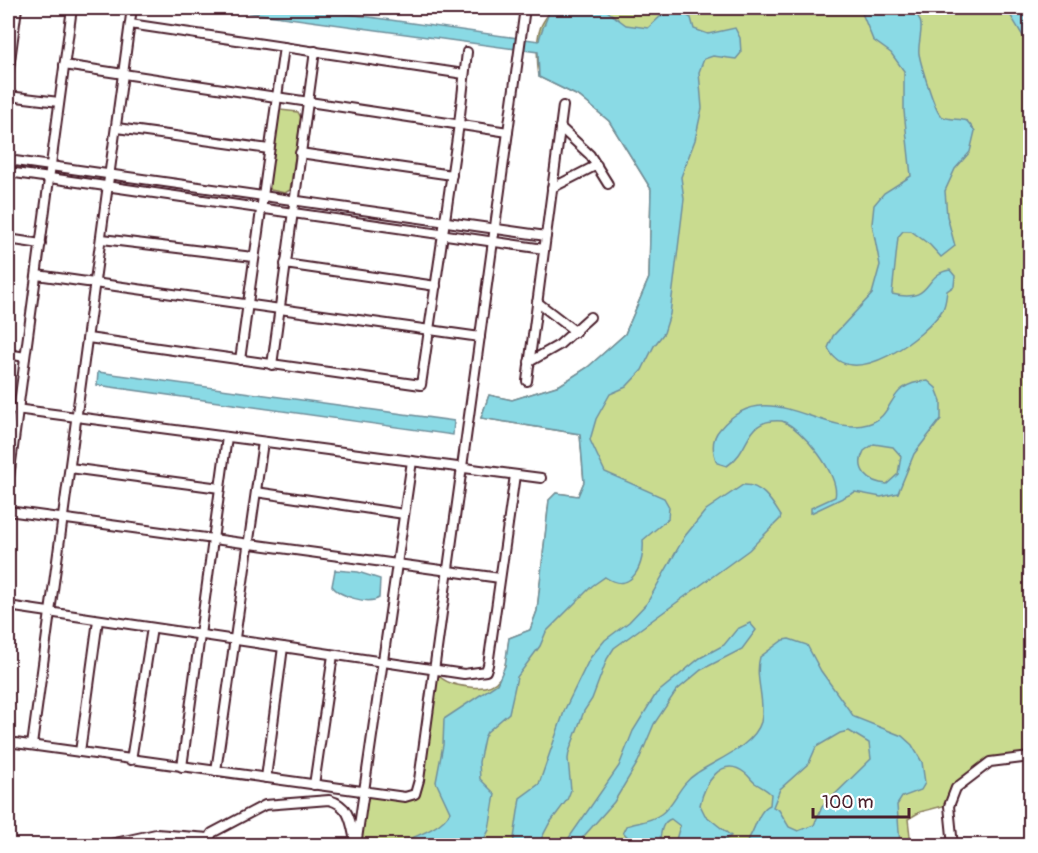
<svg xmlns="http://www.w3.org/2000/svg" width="1038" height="853" font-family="Pangolin,sans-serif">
  <rect width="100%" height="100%" fill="#fff"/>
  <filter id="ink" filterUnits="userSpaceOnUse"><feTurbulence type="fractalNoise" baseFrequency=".0167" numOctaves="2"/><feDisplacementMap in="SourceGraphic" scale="12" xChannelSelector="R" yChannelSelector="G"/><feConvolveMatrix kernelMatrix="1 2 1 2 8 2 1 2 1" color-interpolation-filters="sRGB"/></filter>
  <g filter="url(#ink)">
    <g fill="#c9db8f" stroke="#8a7d5d" stroke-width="1.5">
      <path d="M550,8H1030V754C996,756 956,767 947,805L920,812L908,819L911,845L359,846L366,794L414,797L435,673C446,683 454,685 469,687C506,692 505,667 509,638L530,630L537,611L549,500L556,493L578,496L584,482L580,434L481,418L489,395L512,400L560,385L588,367L625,334L649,278L651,189L609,121L580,97L539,77C537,64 536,40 540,29C542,21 549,16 550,8Z"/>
      <polygon points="280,110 298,112 301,118 290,190 285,193 271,190 268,186"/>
    </g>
    <g fill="#8adae5" stroke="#708f9b" stroke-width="1.5" fill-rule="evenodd">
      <path d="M215,8H306L539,41C541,28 548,20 550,8H603L626,25L648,28L662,15L680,11L691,18L694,29L708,34L735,28L740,38L741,53L736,59L713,56L704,59L699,72L702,108L695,140L681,177L684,199L670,314L664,333L654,346L642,370L626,387L610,394L596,419L590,440L605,472L664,498L669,507L668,519L643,540C645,562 633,596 605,577L592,586L546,632L540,646L517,677L509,713L487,732L484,738L479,762L480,779L495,794L489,830L481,845H396C412,837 442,829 450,812L436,782L443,745L444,719L497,684L505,666L509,638L530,630L537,611L549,500L556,493L578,496L584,482L580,434L481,418L489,395L512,400L560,385L588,367L625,334L649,278L651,189L609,121L580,97L539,77L538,52Z"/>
      <path d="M860,8H909C930,22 917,36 919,54C921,65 934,108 940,115C947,121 959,118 967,121L975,131L970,152L955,169L945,191L947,216L955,246L941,257L930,245L911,231H903L898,237L892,294C934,304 922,274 950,270L955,276L954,286L947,291C946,297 946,303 943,309C927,336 850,394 828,348L833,336L872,294L880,265L872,224L874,205L884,193L911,176L904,111V71L891,53L873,40Z"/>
      <polygon points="1006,8 1030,8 1030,45 1026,41"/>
      <polygon points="98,372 454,421 453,435 97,385"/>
      <path d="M928,381L936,388L941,401V419L914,454L898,493L881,497L855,492L811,513V508L835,497C841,476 802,428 782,421C743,418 753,449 727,466L717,463C712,451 711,439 720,429C767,373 821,438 868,424C898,415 884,383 928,381ZM874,444L893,447L901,456L898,474L887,484C869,483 854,470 864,451Z"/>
      <path d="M743,485C762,484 772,502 781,516L780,519L749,550L614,648L607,659L592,699L584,711L569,752L568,759L571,790L567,800L549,824L538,845H513L520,798L539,784L565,709L590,658L605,640L629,622L647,603L685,536L706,510Z"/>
      <path d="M335,570L358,572L380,579L379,598C368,605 339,596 332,586Z"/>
      <polygon points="750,623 756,630 742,649 701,670 676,691 654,724 638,762 614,802 576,845 564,845 619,766 633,731 656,694 700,658 724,645 737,629"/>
      <path d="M789,639L807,645L821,671L854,717L902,736L912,745L922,762L925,783L921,790L902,797L897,805L900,845L835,846L824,843L744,845C755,835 756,811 770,805L771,794C766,789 761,787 755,783C751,780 749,776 745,773C721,754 704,785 700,805L705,815L731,836L717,845H635L623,832L626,826C638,822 650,822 661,814C676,803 678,785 697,773C716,760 754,746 761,722C766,701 754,678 760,657L783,640ZM849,731L869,743L871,759L822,807L814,825L798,831L789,827L779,810L773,807L780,789L809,763L816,747L840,733ZM671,819L680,826L675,843L665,845L660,840C661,831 662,822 671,819Z"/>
    </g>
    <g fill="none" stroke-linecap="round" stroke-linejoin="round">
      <polyline stroke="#708f9b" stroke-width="2" points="340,846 341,842"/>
      <g stroke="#4a1f2b" stroke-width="12">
        <g id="minor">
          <polyline points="130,24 464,74"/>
          <polyline points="64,65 508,132"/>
          <polyline points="8,76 17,8"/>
          <polyline points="8,96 59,102"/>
          <polyline points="560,127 590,155 608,184"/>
          <polyline points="117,128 269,149"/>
          <polyline points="300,153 452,175"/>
          <polyline points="8,160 546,236"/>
          <polyline points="8,172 544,249"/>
          <polyline points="552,188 597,165"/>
          <polyline points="8,239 41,244"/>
          <polyline points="102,239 253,257"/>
          <polyline points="285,264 436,286"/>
          <polyline points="37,275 480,337"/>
          <polyline points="537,302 576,332"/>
          <polyline points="88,338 421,385 459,124 467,52"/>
          <polyline points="8,354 25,357"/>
          <polyline points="240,360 284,47"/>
          <polyline points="529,362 559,345 590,317"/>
          <polyline points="272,365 315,51"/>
          <polyline points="527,381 563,106"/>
          <polyline points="8,408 541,478"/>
          <polyline points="70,468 220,488"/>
          <polyline points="8,485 72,8"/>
          <polyline points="256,492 404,514"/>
          <polyline points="8,511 500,578"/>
          <polyline points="8,606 464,674 486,671 488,665 515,475"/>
          <polyline points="8,742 405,797 415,794 419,780 525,8"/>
          <polyline points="32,745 131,15"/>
          <polyline points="80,752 98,620"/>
          <polyline points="131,760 152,628"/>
          <polyline points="182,767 227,437"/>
          <polyline points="216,771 263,442"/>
          <polyline points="266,778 283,647"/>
          <polyline points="314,785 333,655"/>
          <polyline points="101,846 156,834 209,838"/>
          <path d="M206,846L212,833L265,805L329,800C350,805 351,823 355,841"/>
          <polyline points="356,846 412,461"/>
          <polyline points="953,846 949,806 956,788 990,762 1030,757"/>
        </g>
      </g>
      <use href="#minor" stroke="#fff" stroke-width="8"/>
    </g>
  </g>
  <rect width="1038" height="853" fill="none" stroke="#fff" stroke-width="30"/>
  <rect x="15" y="15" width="1008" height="823" fill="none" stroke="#4a1f2b" stroke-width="2" filter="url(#ink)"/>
  <path d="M813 808v9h96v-9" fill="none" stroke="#4a1f2b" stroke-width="3"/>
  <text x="822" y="808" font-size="18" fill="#4a1f2b" stroke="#ffffff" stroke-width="4.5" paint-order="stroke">100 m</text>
</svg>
